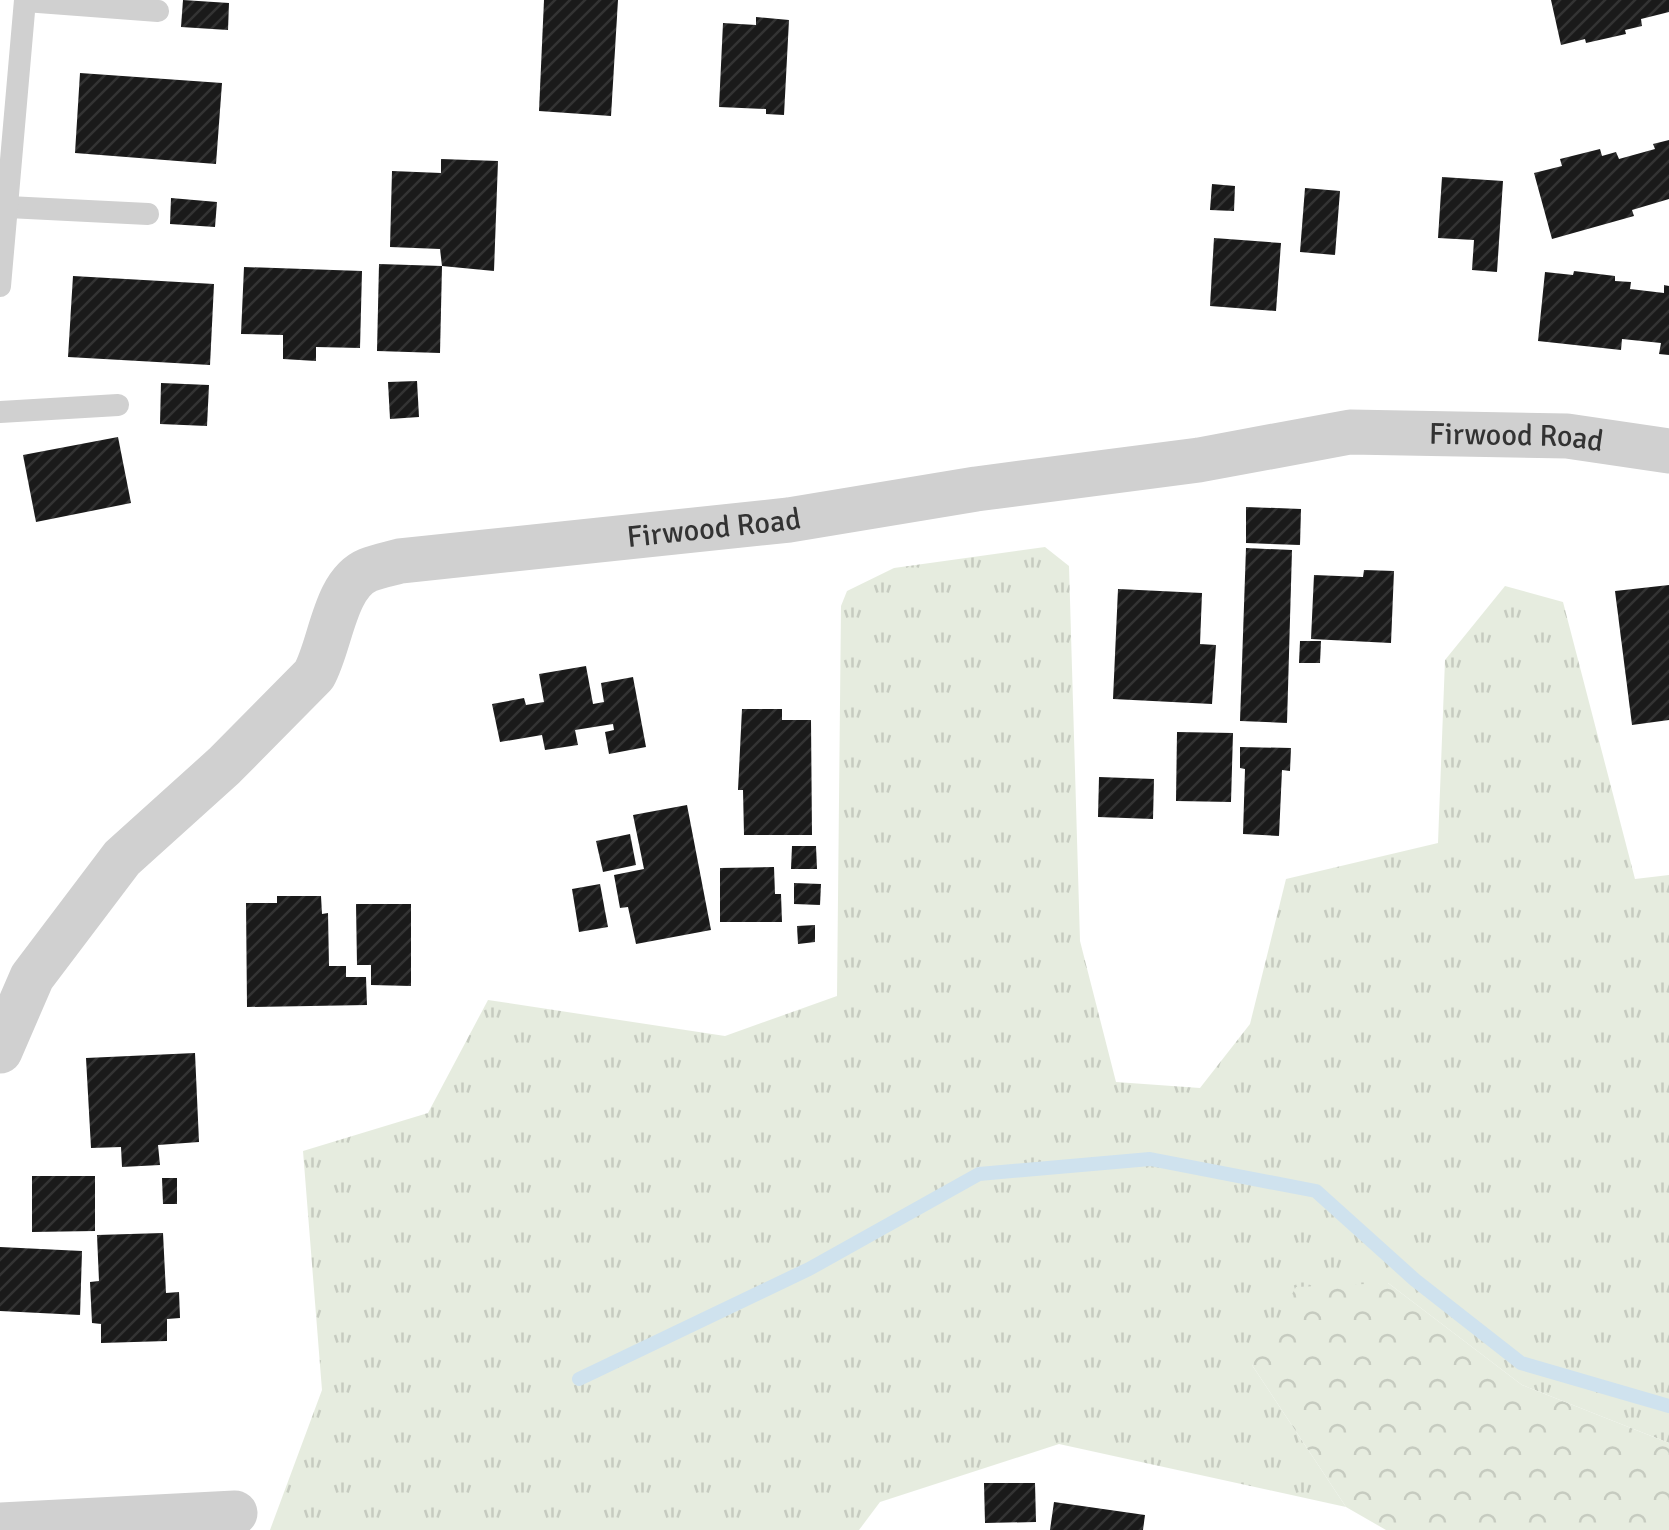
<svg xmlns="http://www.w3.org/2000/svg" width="1669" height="1530" font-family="Signika,sans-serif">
  <defs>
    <pattern id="grass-tufts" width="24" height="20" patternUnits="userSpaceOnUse" patternTransform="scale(2.5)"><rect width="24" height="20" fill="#e6ecdf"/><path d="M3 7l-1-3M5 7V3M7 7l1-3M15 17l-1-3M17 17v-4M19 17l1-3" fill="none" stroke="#c6cbc0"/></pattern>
    <pattern id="forest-crowns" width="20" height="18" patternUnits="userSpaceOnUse" patternTransform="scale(2.5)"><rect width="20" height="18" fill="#e6ecdf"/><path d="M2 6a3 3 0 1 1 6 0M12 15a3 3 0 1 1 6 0" fill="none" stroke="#c6cbc0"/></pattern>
    <pattern id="building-hatch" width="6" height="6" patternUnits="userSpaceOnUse" patternTransform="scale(2.5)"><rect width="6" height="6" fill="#1a1a1a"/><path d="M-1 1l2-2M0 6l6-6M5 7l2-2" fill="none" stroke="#333"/></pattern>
  </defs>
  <rect width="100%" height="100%" fill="#fff"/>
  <polygon fill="url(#grass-tufts)" points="1045,547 1069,566 1080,941 1116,1082 1200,1088 1250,1024 1286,879 1438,843 1445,660 1505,586 1563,602 1635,879 1669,875 1669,1443 1522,1385 1388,1283 1252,1365 1346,1507 1059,1444 880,1502 859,1530 270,1530 322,1390 303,1151 428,1113 488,1000 725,1036 837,996 841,606 847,591 894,568"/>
  <polygon fill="url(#forest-crowns)" points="1388,1283 1522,1385 1669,1443 1669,1530 1386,1530 1346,1507 1252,1365 1296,1287"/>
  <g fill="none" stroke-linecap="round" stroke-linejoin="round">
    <polyline stroke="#cfe2ee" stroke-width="14" points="579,1379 809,1269 979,1174 1150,1159 1316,1191 1415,1280 1521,1363 1669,1406"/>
  </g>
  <g fill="url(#building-hatch)">
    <polygon points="183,0 229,3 228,30 181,27"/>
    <polygon points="544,0 618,0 611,116 539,111"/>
    <polygon points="1551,0 1669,0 1669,12 1641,19 1642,26 1625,30 1626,34 1586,43 1585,39 1561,45"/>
    <polygon points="756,17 789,20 784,115 766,114 766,109 719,107 723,23 756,25"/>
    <polygon points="80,73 222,83 216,164 75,153"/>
    <polygon points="1669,140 1669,199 1632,210 1634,216 1552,239 1534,173 1562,166 1560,159 1600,149 1602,156 1616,152 1619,159 1655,149 1653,144"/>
    <polygon points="441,159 498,161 494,271 442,266 440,249 390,247 392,171 441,173"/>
    <polygon points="1442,177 1503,181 1497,272 1472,270 1474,240 1438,238"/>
    <polygon points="1212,184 1235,186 1234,211 1210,210"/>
    <polygon points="1305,188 1340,191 1335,255 1300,252"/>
    <polygon points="171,198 217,202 215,227 170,224"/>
    <polygon points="1214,238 1281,243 1276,311 1210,306"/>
    <polygon points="379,264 442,266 440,353 377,351"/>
    <polygon points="244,267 362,271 360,348 316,347 316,361 283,359 283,335 241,334"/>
    <polygon points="1574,271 1615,276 1615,281 1631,282 1630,289 1664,293 1664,285 1669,286 1669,355 1659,354 1661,343 1622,339 1621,350 1538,341 1545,272 1573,275"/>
    <polygon points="73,276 214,284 210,365 68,357"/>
    <polygon points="417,381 419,417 390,419 388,382"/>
    <polygon points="161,383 209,385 207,426 160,424"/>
    <polygon points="118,437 131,503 36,522 23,455"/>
    <polygon points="1246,507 1301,509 1300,545 1246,543"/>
    <polygon points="1246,548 1292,550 1287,723 1240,721"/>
    <polygon points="1364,570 1394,571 1391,643 1311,639 1314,575 1363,577"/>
    <polygon points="1669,585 1669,720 1632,725 1615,591"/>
    <polygon points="1118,589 1202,593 1200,644 1216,645 1212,704 1113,699"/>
    <polygon points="1300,641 1321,641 1320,663 1299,663"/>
    <polygon points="586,666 593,704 604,702 601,683 633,677 646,747 609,754 605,732 614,730 613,724 575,730 578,745 545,750 542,735 500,742 492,704 524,698 526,705 544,702 539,674"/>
    <polygon points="742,709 782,709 782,720 811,720 812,835 744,835 743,790 738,790"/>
    <polygon points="1177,732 1233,733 1231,802 1176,801"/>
    <polygon points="1240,747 1291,748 1290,771 1282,770 1279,836 1243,834 1245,769 1240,768"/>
    <polygon points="1099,777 1154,779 1153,819 1098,817"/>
    <polygon points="687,805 711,930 636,944 628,907 620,908 614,875 644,869 633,815"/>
    <polygon points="630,834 636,865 603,872 596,841"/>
    <polygon points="792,846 816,846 817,869 791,869"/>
    <polygon points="774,867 775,894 781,894 782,922 720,922 720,868"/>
    <polygon points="794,883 821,884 820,905 794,904"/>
    <polygon points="600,884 608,927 579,932 572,889"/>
    <polygon points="277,896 321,896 322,914 328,913 329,966 346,966 346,977 366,977 367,1005 247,1007 246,903 277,903"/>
    <polygon points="356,904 411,904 411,986 371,985 371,965 357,965"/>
    <polygon points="815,925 815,942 798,944 797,926"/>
    <polygon points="195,1053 199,1142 158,1145 160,1165 122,1167 121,1147 91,1148 86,1058"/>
    <polygon points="32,1176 95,1176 95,1231 32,1232"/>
    <polygon points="162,1178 177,1178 177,1204 163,1204"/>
    <polygon points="163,1233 166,1293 179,1292 180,1318 167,1319 167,1341 101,1343 101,1324 92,1323 90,1282 99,1281 97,1235"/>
    <polygon points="0,1247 82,1251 80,1315 0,1311"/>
    <polygon points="984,1483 1035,1483 1036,1522 985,1523"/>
    <polygon points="1054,1502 1145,1515 1143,1530 1050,1530"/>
  </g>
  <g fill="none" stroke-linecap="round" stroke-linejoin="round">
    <g stroke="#d0d0d0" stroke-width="22">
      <polyline points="25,1 158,11"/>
      <polyline points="8,207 148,214"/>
      <polyline points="0,286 25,0"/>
      <polyline points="0,412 118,405"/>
    </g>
    <g stroke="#d0d0d0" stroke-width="45">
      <path id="s1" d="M0,1051L32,977L122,858L224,766L314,675C331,645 334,584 368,570C378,566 389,564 400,561L789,520L976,489L1199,460L1350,432L1567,436L1669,451"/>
      <polyline points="0,1525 235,1513"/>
    </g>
  </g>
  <g text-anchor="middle" stroke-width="10" stroke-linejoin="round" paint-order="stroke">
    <g font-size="30" fill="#333" stroke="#fff">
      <text dy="10" stroke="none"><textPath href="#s1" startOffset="1775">Firwood Road</textPath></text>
      <text dy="10" stroke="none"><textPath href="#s1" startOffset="965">Firwood Road</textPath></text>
    </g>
  </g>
</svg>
